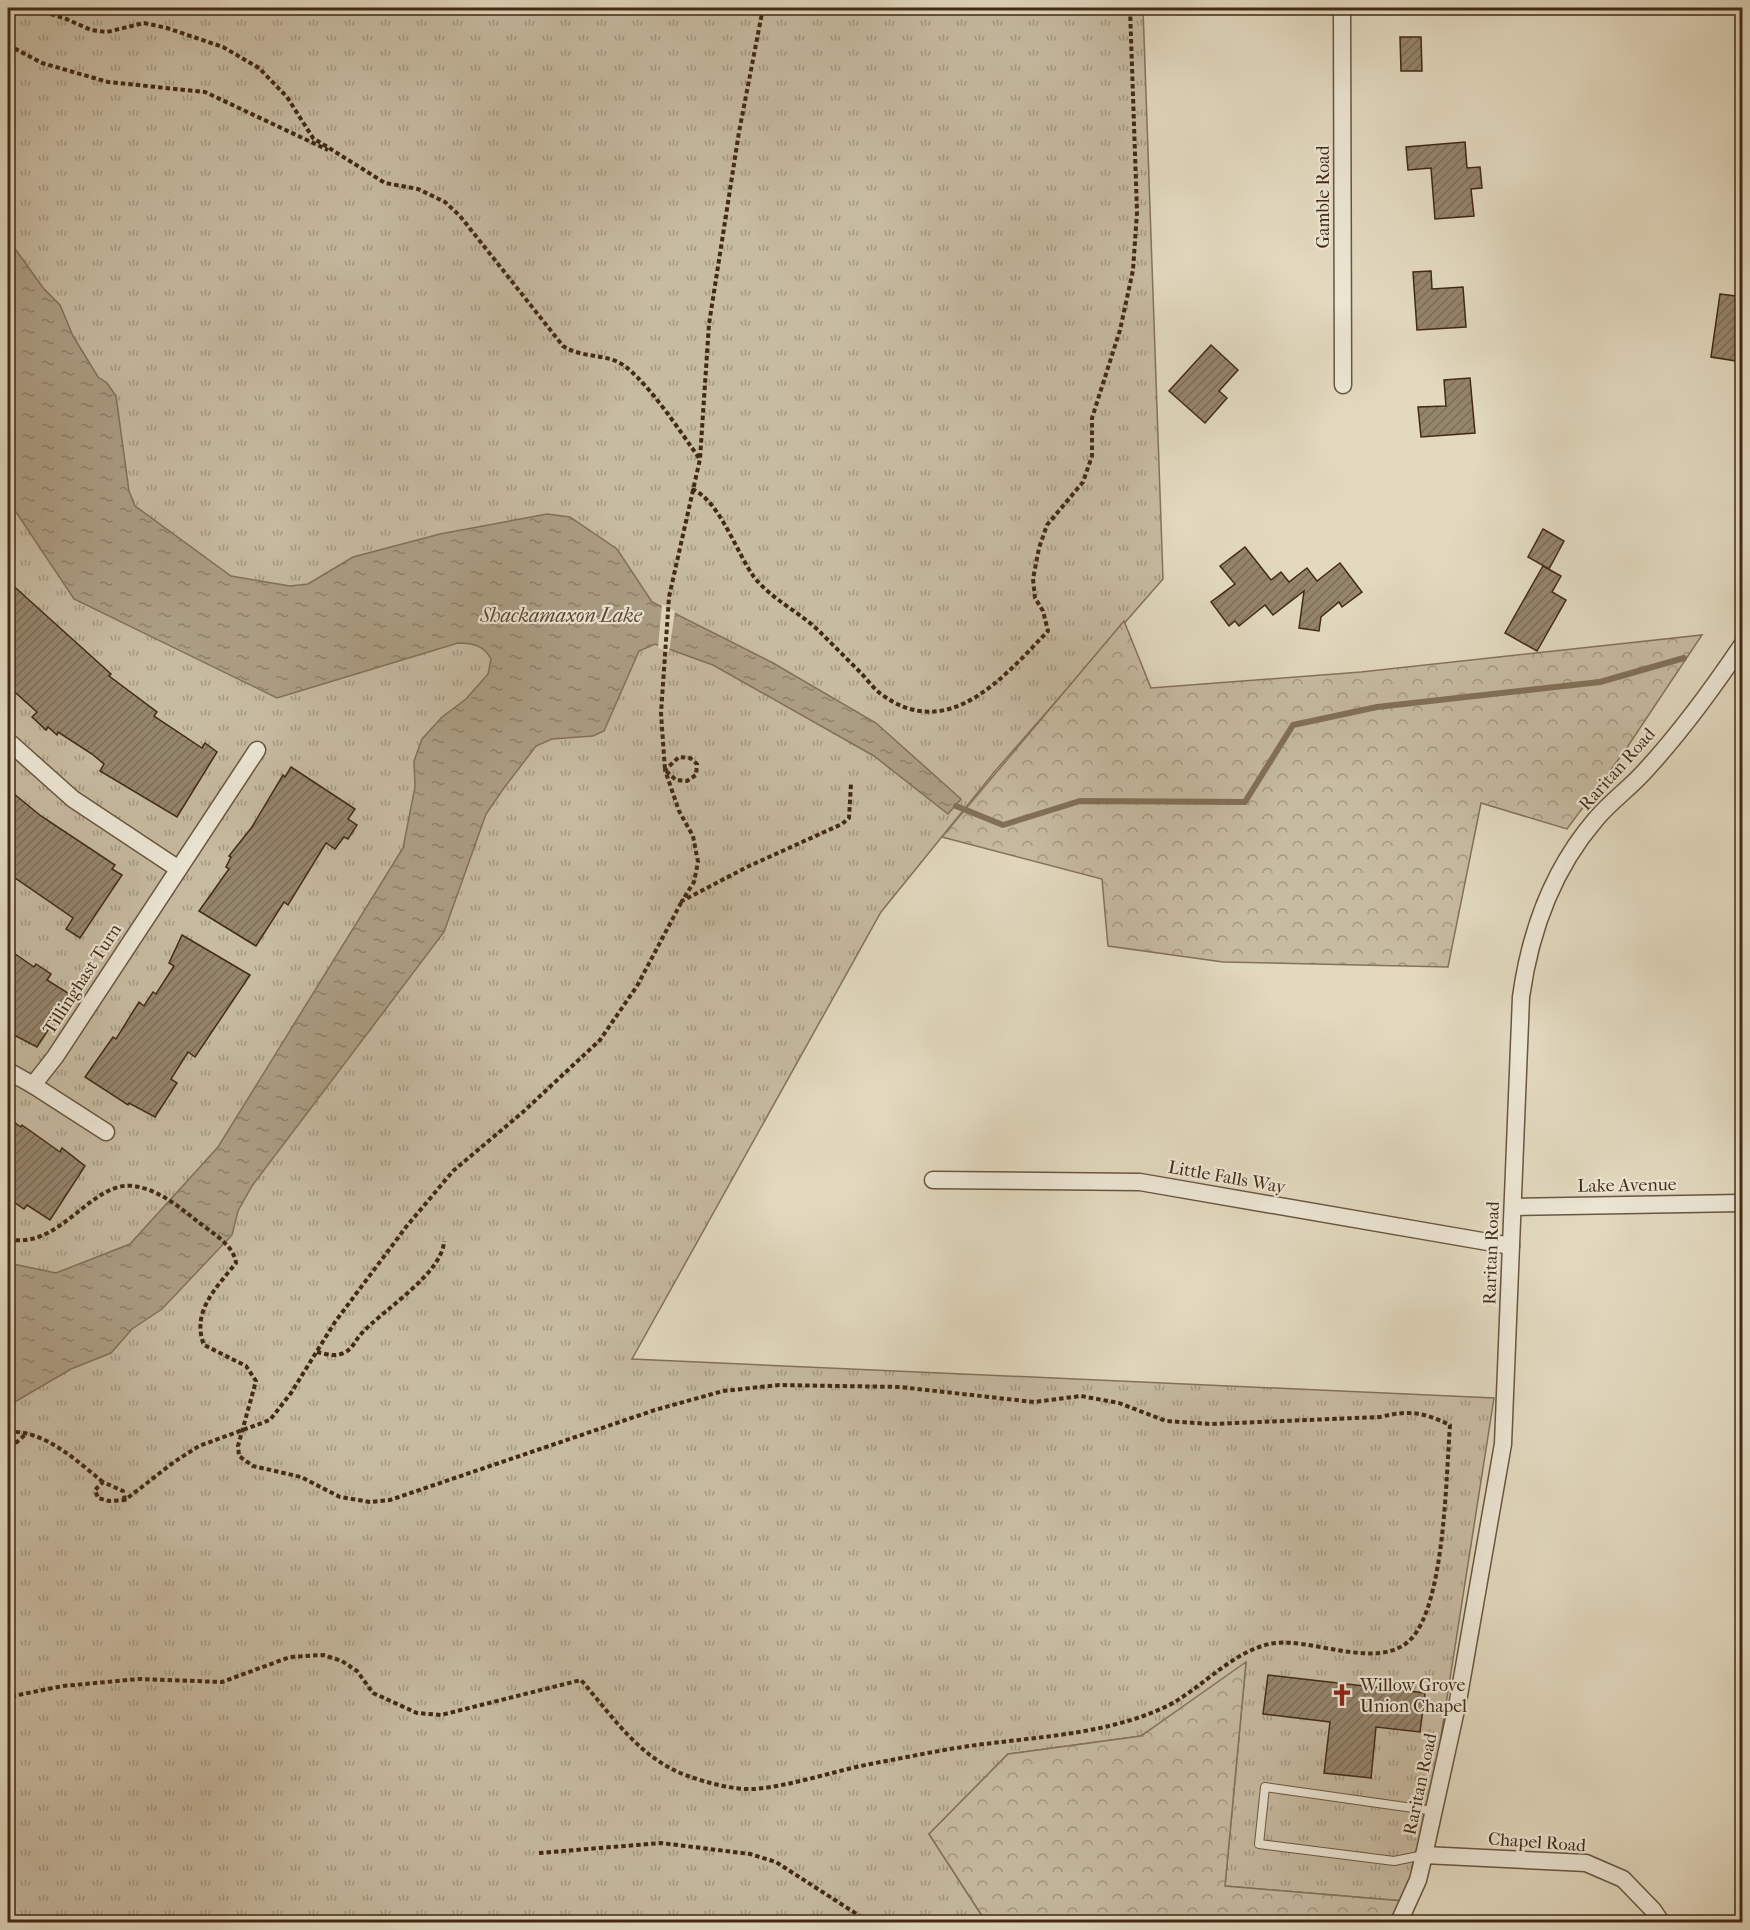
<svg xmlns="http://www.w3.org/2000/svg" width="1750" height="1930" font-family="'IM FELL French Canon',serif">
  <defs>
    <pattern id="grass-tufts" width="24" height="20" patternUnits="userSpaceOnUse" patternTransform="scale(1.5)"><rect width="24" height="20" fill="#c7bba2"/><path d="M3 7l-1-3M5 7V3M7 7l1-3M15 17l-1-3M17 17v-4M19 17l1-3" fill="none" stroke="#a39883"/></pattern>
    <pattern id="forest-crowns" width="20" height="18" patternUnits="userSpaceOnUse" patternTransform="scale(1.5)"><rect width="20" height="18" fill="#c7bba2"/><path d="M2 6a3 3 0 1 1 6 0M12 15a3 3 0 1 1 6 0" fill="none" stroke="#a39883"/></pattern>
    <pattern id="water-ripples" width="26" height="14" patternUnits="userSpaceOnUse" patternTransform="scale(1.5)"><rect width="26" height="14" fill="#ac9e85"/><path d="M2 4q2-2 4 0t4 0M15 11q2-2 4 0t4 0" fill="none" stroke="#8e816c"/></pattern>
    <pattern id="building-hatch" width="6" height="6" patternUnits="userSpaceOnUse" patternTransform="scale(1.5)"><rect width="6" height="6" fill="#95856d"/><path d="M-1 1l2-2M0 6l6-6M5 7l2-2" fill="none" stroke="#7b6d58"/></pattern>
  </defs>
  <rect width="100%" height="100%" fill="#e2d9bf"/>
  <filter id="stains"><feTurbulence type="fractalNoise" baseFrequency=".00333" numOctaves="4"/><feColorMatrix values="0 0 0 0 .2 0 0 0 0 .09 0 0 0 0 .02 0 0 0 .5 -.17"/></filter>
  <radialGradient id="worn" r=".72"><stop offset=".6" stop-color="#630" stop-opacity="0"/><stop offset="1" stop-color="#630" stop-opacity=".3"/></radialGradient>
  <polygon fill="url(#grass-tufts)" stroke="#84725b" stroke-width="1.5" points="8,8 1143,8 1163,579 996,770 881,912 632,1359 1494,1398 1415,1902 1225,1886 1246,1663 1141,1736 1008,1754 929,1834 986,1922 8,1922"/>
  <g fill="url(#forest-crowns)" stroke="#84725b" stroke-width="1.5">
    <polygon points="1124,621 1151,688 1361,672 1702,635 1624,752 1567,829 1481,803 1448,967 1223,962 1108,946 1102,879 942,837"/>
    <polygon points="1246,1662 1225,1886 1415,1902 1404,1922 986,1922 929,1834 1008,1754 1141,1736"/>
  </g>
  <path fill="url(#water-ripples)" stroke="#827058" stroke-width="1.5" d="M8,239L44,289L60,305L73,336L98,377L107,383L116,396L129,491L135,506L231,576L290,586L308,584L353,557L440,534L547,514L570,517L617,549L652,602L773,663L876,723L961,799L948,814L874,756L713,665L655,644L639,651L604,731L593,736L552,739L536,746L504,788L486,814L444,932L252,1186L238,1211L232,1235L162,1309L132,1329L111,1353L71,1369L8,1406V1263L56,1273L130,1244L218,1147L403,848L415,787L414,761L422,739L442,717L466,699L488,674L491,659C484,646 474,643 458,643L277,698L74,599L8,500Z"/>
  <polygon fill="#e2d9bf" points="662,604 675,611 669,652 658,648"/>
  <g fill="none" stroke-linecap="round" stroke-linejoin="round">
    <polyline stroke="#827058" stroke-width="6" points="956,806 1003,825 1080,801 1245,802 1293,725 1377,707 1600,682 1684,658"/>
  </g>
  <g fill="url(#building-hatch)" stroke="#422a14" stroke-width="1.5">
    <polygon points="1400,37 1421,37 1422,71 1401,71"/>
    <polygon points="1465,142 1467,168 1480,167 1482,188 1471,189 1474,216 1435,219 1431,168 1408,170 1406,147"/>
    <polygon points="1431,271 1432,289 1463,287 1466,327 1417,330 1413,272"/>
    <polygon points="1720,294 1743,297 1743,362 1711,357"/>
    <polygon points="1211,345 1238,370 1219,391 1227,398 1205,423 1169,391"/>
    <polygon points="1470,378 1475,433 1421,437 1418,407 1446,406 1444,380"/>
    <polygon points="1543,529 1564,541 1549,569 1528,557"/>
    <polygon points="1245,547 1271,580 1281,572 1289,582 1307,568 1317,581 1340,563 1362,592 1342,607 1339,602 1321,617 1319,631 1299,628 1304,591 1273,615 1265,605 1239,626 1235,621 1229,626 1211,602 1235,584 1220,566"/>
    <polygon points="1543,566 1561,576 1552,592 1566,600 1537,651 1505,633"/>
    <polygon points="8,581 111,674 109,676 157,712 154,716 202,748 205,743 217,752 177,817 100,771 104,764 92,754 58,732 57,735 48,727 46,730 32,717 37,712 8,686"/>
    <polygon points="291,767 355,809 348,819 357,825 348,839 344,837 335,849 326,843 288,905 284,902 256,946 199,911 229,869 226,867 231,857 229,856 252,827 283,775 285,777"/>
    <polygon points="8,789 41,816 115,865 112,869 122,875 80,938 66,929 73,918 8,873"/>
    <polygon points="182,935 250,975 195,1057 188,1052 171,1079 177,1083 155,1117 129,1103 128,1105 85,1077 113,1037 116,1039 139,1002 144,1006 153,992 156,994 174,966 169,963"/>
    <polygon points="8,949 34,967 36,964 51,974 47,980 71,995 37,1047 10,1033 15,1026 8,1022"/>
    <polygon points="8,1118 21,1127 22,1125 60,1152 62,1148 85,1166 50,1220 27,1205 24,1209 8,1198"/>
    <polygon points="1268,1675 1425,1693 1420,1732 1376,1727 1371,1778 1324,1773 1330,1722 1263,1714"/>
  </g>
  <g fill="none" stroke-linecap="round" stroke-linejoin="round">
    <g stroke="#6a563f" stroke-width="10">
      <polyline id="lane" points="1424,1855 1394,1861 1259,1844 1265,1787 1434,1811"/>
    </g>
    <g stroke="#6a563f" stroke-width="19">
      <g id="street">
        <polyline points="1342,8 1343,385"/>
        <polyline points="8,741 73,799 177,868"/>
        <polyline points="8,1071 33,1085 55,1057 257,750"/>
        <polyline points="33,1085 106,1132"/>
        <polyline points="933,1180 1140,1182 1511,1246"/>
        <polyline points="1513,1207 1742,1203"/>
        <polyline points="1424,1855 1586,1863 1623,1879 1653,1910 1661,1922"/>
        <path d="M1399,1922L1418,1880L1424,1855L1458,1701L1503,1444L1521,997C1530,932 1553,869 1596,819C1611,801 1630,788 1645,771C1680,733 1713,688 1742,645"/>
      </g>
    </g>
    <g stroke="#422a14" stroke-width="4" stroke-dasharray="4.5 3" stroke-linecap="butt">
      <path d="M29,8L64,18L91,30L107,32L144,23L167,28L223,47L259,68L287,97L313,138L385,183L418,189L445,202L460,216L563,346C580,357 598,354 616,361C641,371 682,434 699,458"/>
      <polyline points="763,8 739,132 709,324 700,459 669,597 661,713 665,770 676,780 687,781 696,775 697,764 690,758 679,757 665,770 679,811 693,836 698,862 694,882 682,901 747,867 842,824 849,818 851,784"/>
      <polyline points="8,45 42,63 108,82 205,92 328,150"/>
      <path d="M692,489C720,501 736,552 754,577C772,600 800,612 820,632C833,645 846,658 859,671C866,678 873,688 881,694C948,744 1004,677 1048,631L1043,611L1035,598L1033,579L1039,548L1047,525L1083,482L1092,456V418L1120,330L1133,270L1137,212L1130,8"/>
      <path d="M8,1239C60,1251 91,1180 134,1186C159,1190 178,1206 197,1221C211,1232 234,1245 236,1263C216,1288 191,1312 204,1345L246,1366L256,1381L238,1446L239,1456L253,1466L301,1477L340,1497L370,1502L390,1500L655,1410L723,1391L779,1385L900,1387L1034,1402L1081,1396L1119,1403L1166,1421L1211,1424L1380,1417C1409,1410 1423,1412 1450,1425C1446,1476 1445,1603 1411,1639C1378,1673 1308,1635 1269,1644C1228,1654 1200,1691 1163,1708C1110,1732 1050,1736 993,1743C955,1747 918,1755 881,1762C839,1769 797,1785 755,1789C733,1790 708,1783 688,1776C640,1759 613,1717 581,1680L441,1715L417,1713L373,1693L357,1671L342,1661L323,1655L290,1657L222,1682L139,1679L63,1686L8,1697"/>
      <path d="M317,1352C325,1354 335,1357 344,1353C354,1348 355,1340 362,1333C383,1310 443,1273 444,1241"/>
      <path d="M8,1432C43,1429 77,1461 103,1482"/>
      <polyline points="8,1445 17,1442 26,1434"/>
      <polyline points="125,1500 123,1491 103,1482 95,1490 98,1498 109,1501 125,1500 174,1462 199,1446 270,1420 291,1393 335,1322 406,1227 453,1171 523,1112 600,1040 637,986 682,901"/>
      <polyline points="539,1853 661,1843 750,1854 776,1862 869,1922"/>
    </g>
    <use href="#lane" stroke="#ece6d5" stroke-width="8"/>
    <use href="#street" stroke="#ece6d5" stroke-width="16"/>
  </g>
  <defs>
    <g id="church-bare" transform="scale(1.8)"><path d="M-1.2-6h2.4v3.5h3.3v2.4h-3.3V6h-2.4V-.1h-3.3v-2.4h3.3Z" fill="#8f2418" stroke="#ece6d5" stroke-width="2.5" paint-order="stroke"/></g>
  </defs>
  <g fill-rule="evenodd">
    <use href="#church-bare" x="1342" y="1695"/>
  </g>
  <g text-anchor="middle" stroke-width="4.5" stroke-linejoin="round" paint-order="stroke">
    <g font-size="18" fill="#422a14" stroke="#ece6d5">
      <text transform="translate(1323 197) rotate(-90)" y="6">Gamble Road</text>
      <text transform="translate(1617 769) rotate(-48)" y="6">Raritan Road</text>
      <text transform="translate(82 979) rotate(-57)" y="6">Tillinghast Turn</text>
      <text transform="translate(1227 1177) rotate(10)" y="6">Little Falls Way</text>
      <text transform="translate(1627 1185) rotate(-1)" y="6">Lake Avenue</text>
      <text transform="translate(1491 1253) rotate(-88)" y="6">Raritan Road</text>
      <text transform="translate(1420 1784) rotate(-78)" y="6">Raritan Road</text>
      <text transform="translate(1537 1842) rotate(4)" y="6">Chapel Road</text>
    </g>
    <g font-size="18" fill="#422a14" stroke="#ece6d5" text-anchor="start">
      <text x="1360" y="1691">Willow Grove<tspan x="1360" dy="21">Union Chapel</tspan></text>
    </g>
    <g font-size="20" font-style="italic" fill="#5c4730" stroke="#ece6d5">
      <text x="561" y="622">Shackamaxon Lake</text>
    </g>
  </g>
  <rect width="1750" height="1930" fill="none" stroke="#e2d9bf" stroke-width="30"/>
  <rect x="9" y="9" width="1732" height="1912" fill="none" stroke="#422a14" stroke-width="3"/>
  <rect x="15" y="15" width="1720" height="1900" fill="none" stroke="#422a14" stroke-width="1.5"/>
  <rect width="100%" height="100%" filter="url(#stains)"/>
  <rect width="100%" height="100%" fill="url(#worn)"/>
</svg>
